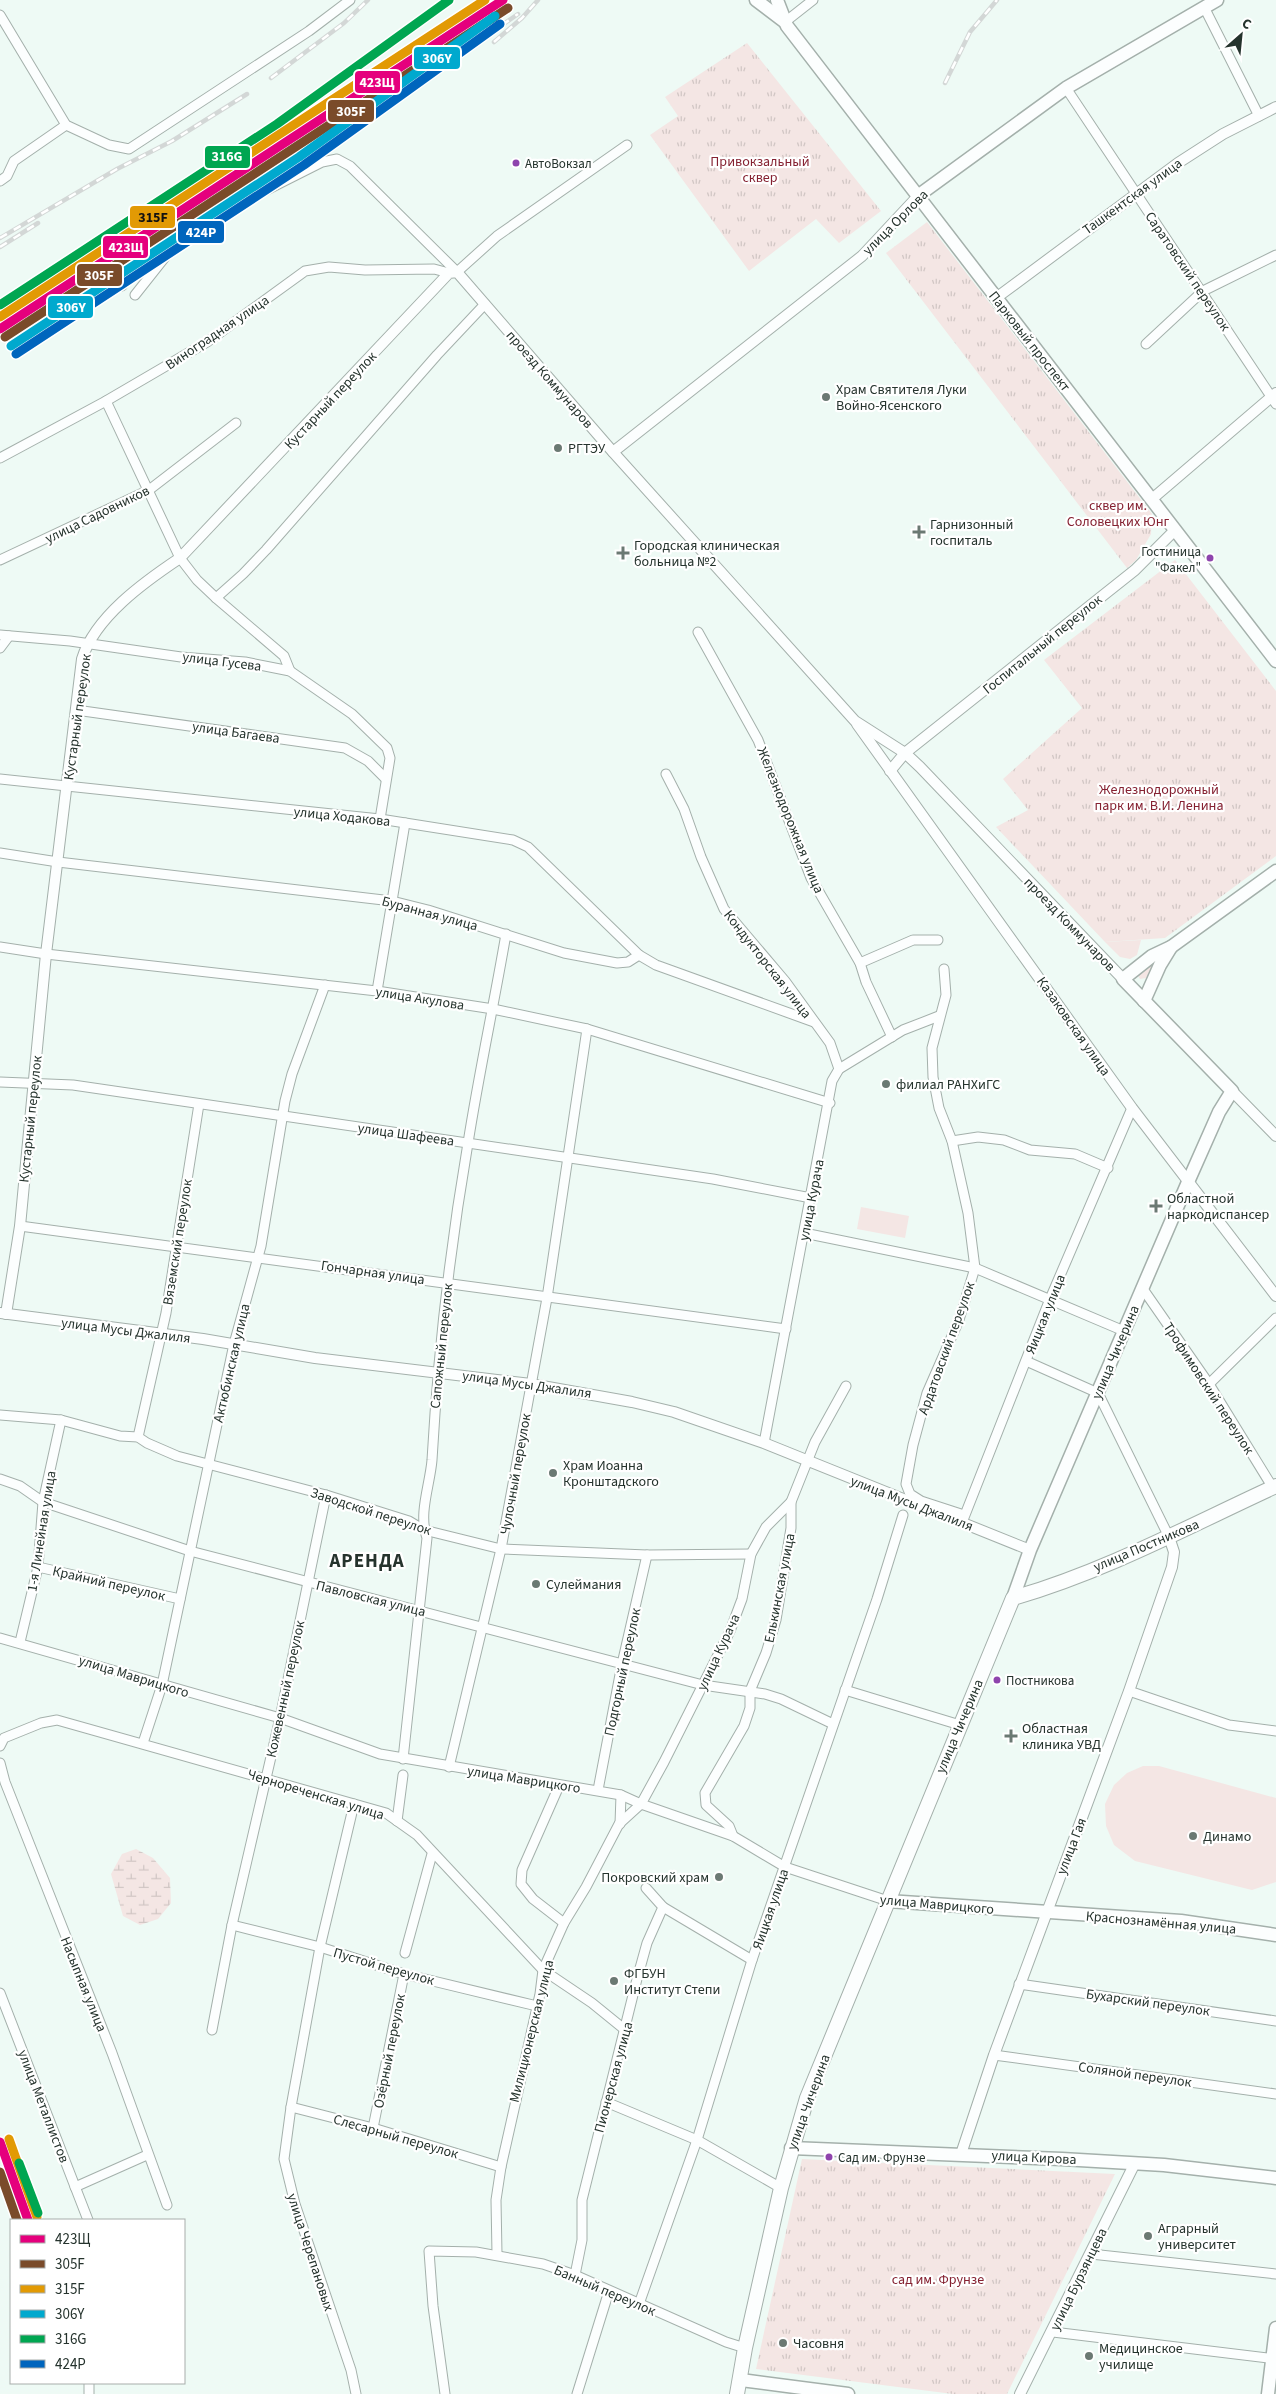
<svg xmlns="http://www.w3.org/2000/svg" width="1276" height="2394" font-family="'Source Sans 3',sans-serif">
  <defs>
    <pattern id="wetland-marsh" width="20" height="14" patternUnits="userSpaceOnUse" patternTransform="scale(1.25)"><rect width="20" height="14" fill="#f4e6e4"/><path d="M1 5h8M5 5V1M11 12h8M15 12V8" fill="none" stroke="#d1c6c4"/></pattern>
    <pattern id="park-tufts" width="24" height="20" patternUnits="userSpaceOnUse" patternTransform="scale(1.25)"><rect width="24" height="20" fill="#f4e6e4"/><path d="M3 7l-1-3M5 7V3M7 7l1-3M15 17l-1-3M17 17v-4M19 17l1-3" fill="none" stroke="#d1c6c4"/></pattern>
  </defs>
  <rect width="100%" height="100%" fill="#eefaf5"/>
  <g fill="#f4e6e4">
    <polygon points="1141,940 1137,955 1130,959 1120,957 1105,942"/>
    <polygon points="1152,962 1154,965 1146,978 1140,979 1137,974"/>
    <polygon points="861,1207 909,1216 905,1238 857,1229"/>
    <polygon points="1143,1766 1159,1766 1276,1798 1276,1882 1252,1890 1135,1861 1114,1845 1106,1826 1105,1804 1114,1785 1127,1773"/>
  </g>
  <polygon fill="url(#wetland-marsh)" points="136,1849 153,1858 170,1878 171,1903 158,1919 140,1925 123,1916 111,1874 122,1854"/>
  <g fill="url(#park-tufts)">
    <polygon points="747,43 881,211 839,243 816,219 749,271 650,135 678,116 665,97"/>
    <polygon points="927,222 1152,514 1151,534 1136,560 1127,568 886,253"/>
    <polygon points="1175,560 1276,691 1276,856 1165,938 1105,942 996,827 1028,810 1003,779 1082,708 1044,660"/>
    <polygon points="802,2159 1115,2174 1007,2394 953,2394 756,2369"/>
  </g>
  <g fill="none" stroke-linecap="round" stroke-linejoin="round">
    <g stroke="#a4b0ab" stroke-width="11">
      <g id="minor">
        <polyline points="1204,7 1259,116"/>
        <polyline points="0,15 66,125 109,145 129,149 309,31 350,0"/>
        <polyline points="785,22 813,0"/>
        <polyline points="1066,88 1276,404"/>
        <polyline points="0,181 7,176 14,161 66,125"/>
        <polyline points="122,286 150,253 175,231 188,234"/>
        <polyline points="135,295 177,242 207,220 322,162 337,159 350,166 457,272 497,236 627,145"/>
        <polyline points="1146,344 1203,291 1276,255"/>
        <polyline points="106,401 180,558 197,580 216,598 284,656 290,671"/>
        <polyline points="0,458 106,401 207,342 305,271 329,267 365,270 434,269 449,273"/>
        <polyline points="0,560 149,490 236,423"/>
        <polyline points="216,598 243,574 266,550 437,355 485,304"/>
        <polyline points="698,632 758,740 811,878 860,963 866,982 892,1037"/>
        <polyline points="0,635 70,641 181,657 245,662 290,671 352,714 387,748 390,758 380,819"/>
        <polyline points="0,648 9,636"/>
        <polyline points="76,710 345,748 368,761 385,778"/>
        <polyline points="666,774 684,809 701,857 724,909 785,981 830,1043 839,1069"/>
        <polyline points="0,779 380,819 513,840 528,847 639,955"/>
        <polyline points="0,853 58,862 392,901 428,910 564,953 617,963 628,962 639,955 656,965 814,1022"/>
        <polyline points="0,947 46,954 377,991 493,1009 587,1029 830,1103"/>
        <polyline points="860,963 913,940 938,940"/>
        <polyline points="944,969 946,995 932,1048 933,1077 939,1108 952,1141 968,1213 975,1268 959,1320 927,1393 913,1445 906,1484 910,1494 921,1501 964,1515"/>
        <polyline points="377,991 405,823"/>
        <polyline points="0,1082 73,1085 713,1179 811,1198"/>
        <polyline points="952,1141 978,1137 1004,1140 1030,1150 1075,1154 1108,1168"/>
        <path d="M20,1226C275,1259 530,1295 786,1329"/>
        <polyline points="804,1233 975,1268 1124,1331"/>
        <polyline points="1143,1289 1209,1384 1273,1488"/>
        <polyline points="1026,1361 1098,1393 1169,1537"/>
        <polyline points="1209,1384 1276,1318"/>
        <polyline points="0,1415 61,1420 120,1436 138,1437 147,1443 177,1456 326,1495 409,1521 424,1530 501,1549 647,1555 751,1554"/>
        <polyline points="138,1437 166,1313 199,1104"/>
        <polyline points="764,1443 832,1081 839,1069 903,1030 939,1016"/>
        <polyline points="0,1479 20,1486 43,1502 190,1551 703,1685 765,1694 781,1699 833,1724"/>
        <polyline points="963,1520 1050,1299 1132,1108"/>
        <polyline points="38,1567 180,1599"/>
        <polyline points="0,1638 280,1718 380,1754 621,1795 641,1804 733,1836 785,1867 888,1901"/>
        <polyline points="20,1642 38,1567 43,1502 61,1420"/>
        <polyline points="845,1690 960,1725"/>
        <polyline points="1129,1691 1229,1725 1276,1731"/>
        <polyline points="143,1743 162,1685 234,1344 261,1246 285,1101 292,1074 325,985"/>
        <polyline points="0,1746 4,1738 41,1723 57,1720 386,1813 417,1835 543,1970 592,2003 624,2029"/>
        <path d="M403,1759L427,1538C418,1514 430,1485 432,1460C438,1353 450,1248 468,1143C479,1073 494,1004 506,934"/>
        <polyline points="0,1763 5,1782 112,2053 167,2205"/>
        <polyline points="449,1767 501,1549 547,1298 587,1029"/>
        <polyline points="559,1786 522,1870 521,1884 533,1899 564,1923"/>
        <polyline points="598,1790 622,1664 647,1555"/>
        <polyline points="354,1804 320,1947 291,2107 284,2159 295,2204 351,2370 356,2394"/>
        <polyline points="397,1821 403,1775"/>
        <polyline points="620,1824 621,1795"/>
        <polyline points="733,1836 729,1826 706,1805 705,1793 744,1726 750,1708 750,1691 766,1653 776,1620 791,1528 791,1502 815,1442 846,1386"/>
        <polyline points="663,1907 752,1960"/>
        <polyline points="232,1925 320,1947 404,1974 537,2006"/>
        <polyline points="405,1953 432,1854"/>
        <polyline points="1019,1984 1276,2021"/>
        <polyline points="0,1993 88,2220"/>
        <polyline points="212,2030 232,1925 280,1718 326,1495"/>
        <polyline points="994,2055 1276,2094"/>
        <polyline points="606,2102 697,2140 781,2188"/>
        <polyline points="291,2107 373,2128 501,2167"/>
        <polyline points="373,2128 404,1974"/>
        <polyline points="75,2187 147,2155"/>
        <polyline points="497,2254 496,2200 501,2167 540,1994 543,1970 564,1923 586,1887 619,1824 641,1804 664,1762 730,1631 742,1599 751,1554 766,1527 791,1502"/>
        <polyline points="1091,2254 1276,2274"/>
        <polyline points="575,2275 582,2240 582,2200 637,1979 647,1943 663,1907 646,1888"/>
        <polyline points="639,2304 697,2140 752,1960 877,1599 903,1515"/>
        <polyline points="1053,2332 1276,2359"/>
        <polyline points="89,2383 89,2394"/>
        <polyline points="445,2394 433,2306 429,2251 476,2252 543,2264 575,2275 726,2342 745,2348"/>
        <polyline points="577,2394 609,2291"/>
      </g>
    </g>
    <g stroke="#a4b0ab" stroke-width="12">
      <g id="tertiary">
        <polyline points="996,298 1178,163 1223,134 1276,107"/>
        <polyline points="613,452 862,256 919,195"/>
        <polyline points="1152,499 1276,393"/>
        <polyline points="857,724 1132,1108 1276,1296"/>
        <polyline points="890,771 905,753 1135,570 1175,530"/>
        <polyline points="1232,1091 1276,1136"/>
        <polyline points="0,1313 203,1339 315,1358 531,1384 632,1402 674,1412 764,1443 1030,1550"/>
        <path d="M6,1314L20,1226L46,954L82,659C95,617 144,582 180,558L449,273L457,272L613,452L855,721L905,753L920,767L1123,979"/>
        <polyline points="961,2154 994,2055 1129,1691 1172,1567 1174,1552 1169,1537"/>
        <polyline points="1020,2394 1135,2163"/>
      </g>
    </g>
    <g stroke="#a4b0ab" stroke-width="15">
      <g id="secondary">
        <polyline points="756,0 785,22"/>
        <polyline points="777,0 787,26 1276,661"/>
        <polyline points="919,195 1066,88 1217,0"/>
        <polyline points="1144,1001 1160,965 1171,947"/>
        <polyline points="1013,1598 1030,1550 1188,1182 1219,1112 1232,1091 1123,979 1152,956 1171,947 1276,871"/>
        <polyline points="888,1901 1181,1921 1276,1935"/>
        <polyline points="791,2148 1062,2159 1164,2165 1276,2178"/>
        <polyline points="741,2380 848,2394"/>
        <polyline points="1268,2394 1276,2328"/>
      </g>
    </g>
    <g stroke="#a4b0ab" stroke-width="16">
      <path id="primary" d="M737,2394L745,2348L781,2188L807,2098L1013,1598C1104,1572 1191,1525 1276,1486"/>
    </g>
    <use href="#minor" stroke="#fcfefe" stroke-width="9"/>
    <use href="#tertiary" stroke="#fcfefe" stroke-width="10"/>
    <use href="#secondary" stroke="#fcfefe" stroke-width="12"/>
    <use href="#primary" stroke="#fcfefe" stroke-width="14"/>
    <g stroke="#d3d7d6" stroke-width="4.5">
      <g id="rail">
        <polyline points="489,34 518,14"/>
        <polyline points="494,42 522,18 538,0"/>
        <polyline points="271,78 344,23 368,0"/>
        <polyline points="945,83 970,32 997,0"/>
        <polyline points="0,238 117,169 172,141 247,94"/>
        <polyline points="0,247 38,223"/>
      </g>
    </g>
    <use href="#rail" stroke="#fff" stroke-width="2.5" stroke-dasharray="8" stroke-linecap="butt"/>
    <g stroke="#fff" stroke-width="12">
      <g id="rail-1">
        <polyline points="0,329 503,0"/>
        <polyline points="0,2142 28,2220"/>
      </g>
    </g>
    <g stroke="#fff" stroke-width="12">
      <g id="rail-2">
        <polyline points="5,337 508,8"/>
        <polyline points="0,2172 17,2220"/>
      </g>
    </g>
    <g stroke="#fff" stroke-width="12">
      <g id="rail-3">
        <polyline points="0,317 485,0"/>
        <polyline points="9,2139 37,2217"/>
      </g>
    </g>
    <g stroke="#fff" stroke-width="12">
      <polyline id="rail-4" points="11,346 299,157 495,16"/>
    </g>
    <g stroke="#fff" stroke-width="12">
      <g id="rail-5">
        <polyline points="0,305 277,124 449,0"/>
        <polyline points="19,2163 38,2213"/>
      </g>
    </g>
    <g stroke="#fff" stroke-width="12">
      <polyline id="rail-6" points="16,354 304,165 500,24"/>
    </g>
    <use href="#rail-1" stroke="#e5007d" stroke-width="9"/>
    <use href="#rail-2" stroke="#7a4b2a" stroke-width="9"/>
    <use href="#rail-3" stroke="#e29a04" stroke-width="9"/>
    <use href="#rail-4" stroke="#00a9ce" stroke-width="9"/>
    <use href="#rail-5" stroke="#00a651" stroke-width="9"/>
    <use href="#rail-6" stroke="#0065bd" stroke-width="9"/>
  </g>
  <g fill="#8e44ad" stroke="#fff" stroke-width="2">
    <circle cx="516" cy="163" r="4.5"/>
    <circle cx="1210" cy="558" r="4.5"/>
    <circle cx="997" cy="1680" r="4.5"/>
    <circle cx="829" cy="2157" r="4.5"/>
  </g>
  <g fill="#6b7973" stroke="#fff" stroke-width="2">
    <circle cx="826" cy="397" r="5"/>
    <circle cx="558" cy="448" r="5"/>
    <path d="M916.5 524.5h5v5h5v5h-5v5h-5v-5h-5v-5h5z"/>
    <path d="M620.5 545.5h5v5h5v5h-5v5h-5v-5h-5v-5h5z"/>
    <circle cx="886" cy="1084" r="5"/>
    <path d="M1153.5 1198.5h5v5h5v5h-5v5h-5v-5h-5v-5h5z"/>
    <circle cx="553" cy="1473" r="5"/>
    <circle cx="536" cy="1584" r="5"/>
    <path d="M1008.5 1728.5h5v5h5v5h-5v5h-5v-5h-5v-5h5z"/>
    <circle cx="1193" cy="1836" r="5"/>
    <circle cx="719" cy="1877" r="5"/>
    <circle cx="614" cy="1981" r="5"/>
    <circle cx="1148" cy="2236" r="5"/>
    <circle cx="783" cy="2343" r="5"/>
    <circle cx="1089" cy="2356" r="5"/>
  </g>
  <g text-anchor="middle" stroke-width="4.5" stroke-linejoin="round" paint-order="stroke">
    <g font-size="13" fill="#25332d" stroke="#fff" text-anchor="start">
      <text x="525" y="168">АвтоВокзал</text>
      <text x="1201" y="556" text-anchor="end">Гостиница<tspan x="1201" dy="16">"Факел"</tspan></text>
      <text x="1006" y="1685">Постникова</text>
      <text x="838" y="2162">Сад им. Фрунзе</text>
    </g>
    <g font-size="14" fill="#852131" stroke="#fff">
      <text x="760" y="166">Привокзальный<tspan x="760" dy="16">сквер</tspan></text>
      <text x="1118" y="510">сквер им.<tspan x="1118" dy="16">Соловецких Юнг</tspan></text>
      <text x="1159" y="794">Железнодорожный<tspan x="1159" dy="16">парк им. В.И. Ленина</tspan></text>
      <text x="938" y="2284">сад им. Фрунзе</text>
    </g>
    <g font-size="14" fill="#25332d" stroke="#fff">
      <text transform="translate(1132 196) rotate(-36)" y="5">Ташкентская улица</text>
      <text transform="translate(895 222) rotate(-45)" y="5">улица Орлова</text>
      <text transform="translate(1188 271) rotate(56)" y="5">Саратовский переулок</text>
      <text transform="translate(217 332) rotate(-34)" y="5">Виноградная улица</text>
      <text transform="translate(1030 341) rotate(52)" y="5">Парковый проспект</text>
      <text transform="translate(550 379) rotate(49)" y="5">проезд Коммунаров</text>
      <text transform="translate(330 400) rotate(-47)" y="5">Кустарный переулок</text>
      <text transform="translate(97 514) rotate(-26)" y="5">улица Садовников</text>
      <text transform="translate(1042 644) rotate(-39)" y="5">Госпитальный переулок</text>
      <text transform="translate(222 661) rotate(7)" y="5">улица Гусева</text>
      <text transform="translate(77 717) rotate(-82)" y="5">Кустарный переулок</text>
      <text transform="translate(236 732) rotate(8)" y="5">улица Багаева</text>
      <text transform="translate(342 816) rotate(6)" y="5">улица Ходакова</text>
      <text transform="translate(791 820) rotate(68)" y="5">Железнодорожная улица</text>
      <text transform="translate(430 913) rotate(15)" y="5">Буранная улица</text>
      <text transform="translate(1070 924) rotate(46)" y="5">проезд Коммунаров</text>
      <text transform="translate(768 964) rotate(52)" y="5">Кондукторская улица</text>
      <text transform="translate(420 998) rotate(9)" y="5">улица Акулова</text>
      <text transform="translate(1074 1026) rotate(55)" y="5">Казаковская улица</text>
      <text transform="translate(30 1119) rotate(-84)" y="5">Кустарный переулок</text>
      <text transform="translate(406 1134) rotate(8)" y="5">улица Шафеева</text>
      <text transform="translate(811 1200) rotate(-79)" y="5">улица Курача</text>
      <text transform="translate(177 1242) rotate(-81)" y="5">Вяземский переулок</text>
      <text transform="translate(373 1272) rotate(8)" y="5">Гончарная улица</text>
      <text transform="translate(1045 1314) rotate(-68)" y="5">Яицкая улица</text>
      <text transform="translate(126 1330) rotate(7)" y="5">улица Мусы Джалиля</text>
      <text transform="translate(441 1346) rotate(-84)" y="5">Сапожный переулок</text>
      <text transform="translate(946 1348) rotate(-70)" y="5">Ардатовский переулок</text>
      <text transform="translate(1115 1352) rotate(-67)" y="5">улица Чичерина</text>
      <text transform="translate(231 1363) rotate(-77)" y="5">Актюбинская улица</text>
      <text transform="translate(527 1384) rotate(8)" y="5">улица Мусы Джалиля</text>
      <text transform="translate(1209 1388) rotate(57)" y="5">Трофимовский переулок</text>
      <text transform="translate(515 1474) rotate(-80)" y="5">Чулочный переулок</text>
      <text transform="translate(912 1503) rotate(21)" y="5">улица Мусы Джалиля</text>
      <text transform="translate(371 1511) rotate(18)" y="5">Заводской переулок</text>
      <text transform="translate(41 1531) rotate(-81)" y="5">1-я Линейная улица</text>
      <text transform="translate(1146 1545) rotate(-23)" y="5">улица Постникова</text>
      <text transform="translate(109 1583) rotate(13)" y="5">Крайний переулок</text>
      <text transform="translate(779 1588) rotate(-79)" y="5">Елькинская улица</text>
      <text transform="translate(371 1598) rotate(14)" y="5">Павловская улица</text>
      <text transform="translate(718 1652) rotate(-65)" y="5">улица Курача</text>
      <text transform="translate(622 1672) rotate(-78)" y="5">Подгорный переулок</text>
      <text transform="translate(134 1676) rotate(17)" y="5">улица Маврицкого</text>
      <text transform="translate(285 1689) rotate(-78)" y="5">Кожевенный переулок</text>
      <text transform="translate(959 1726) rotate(-67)" y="5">улица Чичерина</text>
      <text transform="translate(524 1779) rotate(9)" y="5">улица Маврицкого</text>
      <text transform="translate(316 1794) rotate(17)" y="5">Чернореченская улица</text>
      <text transform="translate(1071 1846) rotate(-69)" y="5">улица Гая</text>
      <text transform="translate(937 1904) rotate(5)" y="5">улица Маврицкого</text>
      <text transform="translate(770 1909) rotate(-71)" y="5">Яицкая улица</text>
      <text transform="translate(1161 1922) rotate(5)" y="5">Краснознамённая улица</text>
      <text transform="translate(384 1966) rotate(16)" y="5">Пустой переулок</text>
      <text transform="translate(84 1984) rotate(68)" y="5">Насыпная улица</text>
      <text transform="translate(1148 2002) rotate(8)" y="5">Бухарский переулок</text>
      <text transform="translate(531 2031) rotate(-76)" y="5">Милиционерская улица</text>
      <text transform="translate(389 2051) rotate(-79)" y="5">Озёрный переулок</text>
      <text transform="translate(1135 2074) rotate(8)" y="5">Соляной переулок</text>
      <text transform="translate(613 2077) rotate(-75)" y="5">Пионерская улица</text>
      <text transform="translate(808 2102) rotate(-70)" y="5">улица Чичерина</text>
      <text transform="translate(44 2106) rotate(69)" y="5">улица Металлистов</text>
      <text transform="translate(396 2136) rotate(16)" y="5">Слесарный переулок</text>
      <text transform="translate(1034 2157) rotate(3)" y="5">улица Кирова</text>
      <text transform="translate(311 2252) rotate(72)" y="5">улица Черепановых</text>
      <text transform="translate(1078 2279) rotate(-64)" y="5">улица Бурзянцева</text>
      <text transform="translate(605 2290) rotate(23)" y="5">Банный переулок</text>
    </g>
    <g font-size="14" fill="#25332d" stroke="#fff" text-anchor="start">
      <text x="836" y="394">Храм Святителя Луки<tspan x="836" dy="16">Войно-Ясенского</tspan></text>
      <text x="568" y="453">РГТЭУ</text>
      <text x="930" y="529">Гарнизонный<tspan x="930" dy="16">госпиталь</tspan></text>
      <text x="634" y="550">Городская клиническая<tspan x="634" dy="16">больница №2</tspan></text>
      <text x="896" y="1089">филиал РАНХиГС</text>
      <text x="1167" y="1203">Областной<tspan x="1167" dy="16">наркодиспансер</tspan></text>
      <text x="563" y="1470">Храм Иоанна<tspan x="563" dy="16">Кронштадского</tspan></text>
      <text x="546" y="1589">Сулеймания</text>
      <text x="1022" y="1733">Областная<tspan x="1022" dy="16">клиника УВД</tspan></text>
      <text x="1203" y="1841">Динамо</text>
      <text x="709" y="1882" text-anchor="end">Покровский храм</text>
      <text x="624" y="1978">ФГБУН<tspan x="624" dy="16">Институт Степи</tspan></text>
      <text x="1158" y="2233">Аграрный<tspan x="1158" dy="16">университет</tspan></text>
      <text x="793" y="2348">Часовня</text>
      <text x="1099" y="2353">Медицинское<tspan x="1099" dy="16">училище</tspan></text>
    </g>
    <g font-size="19" font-weight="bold" letter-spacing="1" fill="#25332d" stroke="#fff">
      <text x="367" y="1567">АРЕНДА</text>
    </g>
  </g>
  <g stroke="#fff" stroke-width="2">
    <rect x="413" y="46" width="48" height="24" rx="5" fill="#00a9ce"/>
    <rect x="354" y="70" width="47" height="24" rx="5" fill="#e5007d"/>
    <rect x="327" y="99" width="48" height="24" rx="5" fill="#7a4b2a"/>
    <rect x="204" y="145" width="47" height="24" rx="5" fill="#00a651"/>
    <rect x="129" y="205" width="47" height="24" rx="5" fill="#e29a04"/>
    <rect x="177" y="220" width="48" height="24" rx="5" fill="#0065bd"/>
    <rect x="102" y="235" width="47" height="24" rx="5" fill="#e5007d"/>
    <rect x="76" y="263" width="47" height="24" rx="5" fill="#7a4b2a"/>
    <rect x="47" y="295" width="47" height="24" rx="5" fill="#00a9ce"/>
  </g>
  <g font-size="14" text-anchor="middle" font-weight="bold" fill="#fff">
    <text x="437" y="63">306Y</text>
    <text x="377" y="87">423Щ</text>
    <text x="351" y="116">305F</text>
    <text x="227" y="161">316G</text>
    <text x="201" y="237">424Р</text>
    <text x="126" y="252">423Щ</text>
    <text x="99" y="280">305F</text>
    <text x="71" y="312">306Y</text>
  </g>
  <g font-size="14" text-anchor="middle" font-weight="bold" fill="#111">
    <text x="153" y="222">315F</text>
  </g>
  <rect x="10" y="2219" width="175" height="165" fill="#ffffff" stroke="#a8adab"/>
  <rect x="20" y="2235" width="25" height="8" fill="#e5007d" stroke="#a8adab"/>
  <text x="55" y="2244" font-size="15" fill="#25332d">423Щ</text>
  <rect x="20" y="2260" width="25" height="8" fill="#7a4b2a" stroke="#a8adab"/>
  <text x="55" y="2269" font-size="15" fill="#25332d">305F</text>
  <rect x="20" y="2285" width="25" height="8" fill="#e29a04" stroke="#a8adab"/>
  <text x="55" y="2294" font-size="15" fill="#25332d">315F</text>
  <rect x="20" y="2310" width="25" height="8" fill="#00a9ce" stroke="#a8adab"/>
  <text x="55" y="2319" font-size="15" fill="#25332d">306Y</text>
  <rect x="20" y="2335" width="25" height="8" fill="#00a651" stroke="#a8adab"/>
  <text x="55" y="2344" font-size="15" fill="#25332d">316G</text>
  <rect x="20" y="2360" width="25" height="8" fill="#0065bd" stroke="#a8adab"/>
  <text x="55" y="2369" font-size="15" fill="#25332d">424Р</text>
  <g transform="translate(1241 35) rotate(27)" stroke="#ffffff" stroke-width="4" paint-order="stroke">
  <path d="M0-4L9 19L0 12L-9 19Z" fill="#25332d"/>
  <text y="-8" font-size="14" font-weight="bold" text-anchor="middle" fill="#25332d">С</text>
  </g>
</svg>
